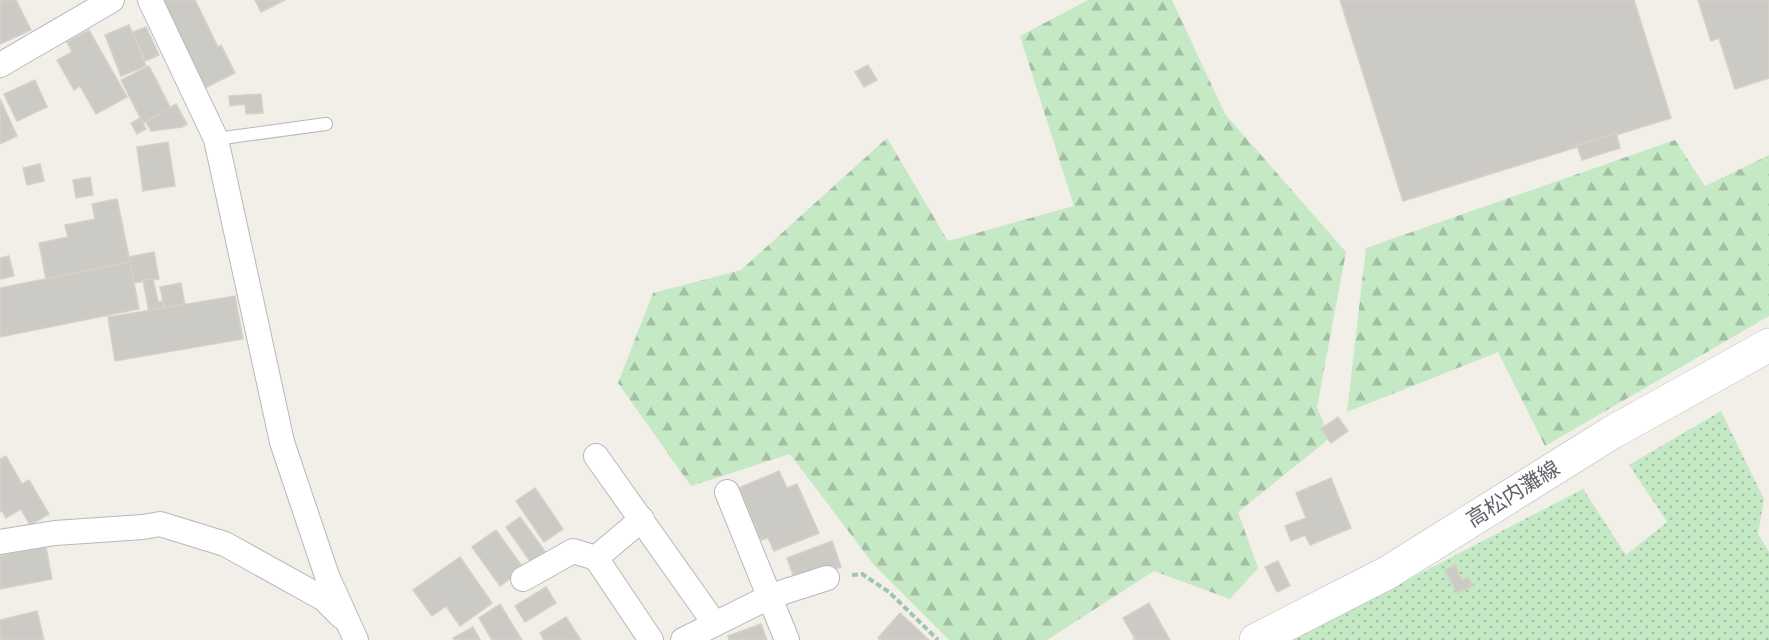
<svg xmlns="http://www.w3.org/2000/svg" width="1769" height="640" font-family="Jost,'Noto Sans JP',sans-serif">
  <defs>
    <pattern id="grass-dots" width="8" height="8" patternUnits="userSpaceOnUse" patternTransform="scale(1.5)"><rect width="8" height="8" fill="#c5e8c5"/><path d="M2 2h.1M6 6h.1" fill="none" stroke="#a3c0a4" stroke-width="1.8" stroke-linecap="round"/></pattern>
    <pattern id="forest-firs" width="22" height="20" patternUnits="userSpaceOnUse" patternTransform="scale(1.5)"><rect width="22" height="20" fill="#c5e8c5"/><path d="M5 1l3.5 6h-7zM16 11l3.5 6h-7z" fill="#a3c0a4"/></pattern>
  </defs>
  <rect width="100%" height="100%" fill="#f1efe8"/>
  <polygon fill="url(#grass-dots)" points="1721,411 1764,499 1758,534 1769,552 1769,640 1292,640 1583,489 1626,555 1667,522 1629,465"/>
  <g fill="url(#forest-firs)">
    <polygon points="1088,0 1172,0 1225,114 1346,252 1317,407 1330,438 1238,512 1258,568 1230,599 1154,571 1047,640 949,640 874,565 790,454 691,486 618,383 653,293 741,270 887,138 948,241 1074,206 1020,36"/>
    <polygon points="1675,140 1705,186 1769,155 1769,316 1545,446 1498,352 1347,412 1366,248"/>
  </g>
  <g fill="#cccac5" stroke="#d6d1c6" stroke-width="1.5">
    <polygon points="0,0 16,0 31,30 0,44"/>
    <polygon points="162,0 195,0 218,47 221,45 235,73 205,88"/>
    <polygon points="255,0 285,0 261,12"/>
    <polygon points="1340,0 1634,0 1671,118 1403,201"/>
    <polygon points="1698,0 1769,0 1769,78 1735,89 1719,38 1711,41"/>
    <polygon points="129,25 146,66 121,76 105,35"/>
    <polygon points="146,27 159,55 145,61 133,32"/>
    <polygon points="89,30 127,97 96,114 80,86 74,90 57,60 72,52 67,42"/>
    <polygon points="868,65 877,80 864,87 855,72"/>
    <polygon points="149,66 171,109 143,123 121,80"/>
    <polygon points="35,80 47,107 17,121 4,94"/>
    <polygon points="261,94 263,113 246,114 245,104 230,106 229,96"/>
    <polygon points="0,99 17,136 0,144"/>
    <polygon points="176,104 187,124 182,127 151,131 146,122"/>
    <polygon points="140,118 146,129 137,134 131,123"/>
    <polygon points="1616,133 1620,148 1582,160 1577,145"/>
    <polygon points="168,142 175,186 143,191 137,147"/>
    <polygon points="40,164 44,181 27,185 23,168"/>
    <polygon points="90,177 93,195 76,198 73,180"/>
    <polygon points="117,199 130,262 46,279 39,243 68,237 65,225 95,219 92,204"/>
    <polygon points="154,252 159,279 134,283 129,257"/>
    <polygon points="9,256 14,276 0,279 0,258"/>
    <polygon points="130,262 139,309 0,337 0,288"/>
    <polygon points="153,279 158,302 162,301 164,310 149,313 143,280"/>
    <polygon points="181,283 185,306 165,310 160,287"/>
    <polygon points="235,296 243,339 115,361 108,317"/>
    <polygon points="1338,417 1348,431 1331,443 1321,429"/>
    <polygon points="6,456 22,484 29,480 49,514 30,525 21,509 6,518 2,511 0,512 0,459"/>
    <polygon points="779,471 787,488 797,484 819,533 774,551 768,538 761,540 739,488"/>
    <polygon points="1331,478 1351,528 1310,545 1305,535 1291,541 1285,526 1306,518 1296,493"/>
    <polygon points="535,488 563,529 544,542 516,501"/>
    <polygon points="520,517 547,554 532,564 506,527"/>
    <polygon points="496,530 524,569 500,586 472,547"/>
    <polygon points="832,541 841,567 796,583 787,558"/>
    <polygon points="46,547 52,579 0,589 0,556"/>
    <polygon points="460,557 492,603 460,626 446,606 432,616 413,590"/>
    <polygon points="1278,561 1290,586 1277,592 1265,567"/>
    <polygon points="1455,565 1462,580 1468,577 1473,586 1457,593 1445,570"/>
    <polygon points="546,587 556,603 525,622 515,606"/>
    <polygon points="1149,603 1170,640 1133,640 1135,639 1123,618"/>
    <polygon points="500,604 522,640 492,640 479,618"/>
    <polygon points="37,611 44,640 0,640 0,620"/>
    <polygon points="900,613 929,640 880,640 878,638"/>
    <polygon points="566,617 581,640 544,640 540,633"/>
    <polygon points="761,624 767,640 729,640 728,636"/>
    <polygon points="473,627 480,640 454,640 453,638"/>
  </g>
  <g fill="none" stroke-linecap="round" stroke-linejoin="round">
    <g stroke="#b5b8bc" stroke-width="14">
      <polyline id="service" points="216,139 326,124"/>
    </g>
    <g stroke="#b5b8bc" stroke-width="26">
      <g id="minor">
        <polyline points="150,0 216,139 282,442 327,576 356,640"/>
        <polyline points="0,65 112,0"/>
        <polyline points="596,456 715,624"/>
        <polyline points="727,492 787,640"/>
        <polyline points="642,519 596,558 651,640"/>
        <polyline points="0,542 55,533 143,527 160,524 225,544 324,599 341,616"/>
        <polyline points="523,579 573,551 596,558"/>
        <polyline points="683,640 771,596 827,578"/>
      </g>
    </g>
    <g stroke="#b6babf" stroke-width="34">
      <polyline id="secondary" points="1256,640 1387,573 1611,433 1769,345"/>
    </g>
    <polyline stroke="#9cc7a9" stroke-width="4" stroke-dasharray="6 3" stroke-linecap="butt" points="852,575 862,574 889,592 938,640"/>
    <use href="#service" stroke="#fff" stroke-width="12"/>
    <use href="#minor" stroke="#fff" stroke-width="24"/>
    <use href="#secondary" stroke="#fff" stroke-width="33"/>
  </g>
  <g text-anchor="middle" stroke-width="6" stroke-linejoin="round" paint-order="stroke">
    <g font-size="21" fill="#5f6368" stroke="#fff">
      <text transform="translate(1513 494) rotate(-32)" y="7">高松内灘線</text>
    </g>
  </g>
</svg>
